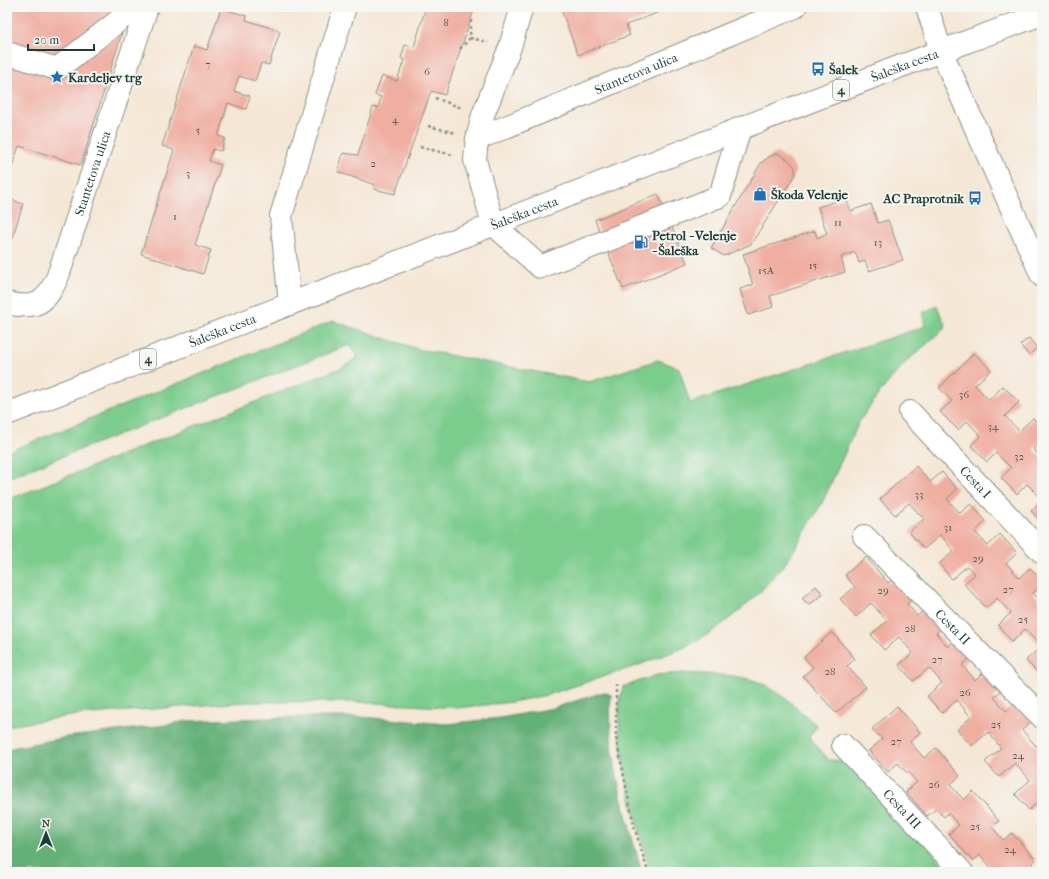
<svg xmlns="http://www.w3.org/2000/svg" width="1049" height="879" font-family="'IM FELL French Canon',serif">
  <rect width="100%" height="100%" fill="#f6f6f2"/>
  <filter id="ink" filterUnits="userSpaceOnUse"><feTurbulence type="fractalNoise" baseFrequency=".025" numOctaves="2"/><feDisplacementMap in="SourceGraphic" scale="8" xChannelSelector="R" yChannelSelector="G"/><feConvolveMatrix kernelMatrix="1 2 1 2 8 2 1 2 1" color-interpolation-filters="sRGB"/></filter>
  <filter id="wash" filterUnits="userSpaceOnUse"><feTurbulence type="fractalNoise" baseFrequency=".012" numOctaves="4" result="noise"/><feDisplacementMap in="SourceGraphic" scale="16" xChannelSelector="R" yChannelSelector="G"/><feGaussianBlur stdDeviation="0.9" result="paint"/><feColorMatrix in="noise" values="0 0 0 0 0 0 0 0 0 0 0 0 0 0 0 0 0 1.4 0 .05"/><feComposite in="paint" operator="in"/></filter>
  <g filter="url(#wash)">
    <rect width="100%" height="100%" fill="#f5e7d5"/>
    <g fill="#7bcc8d" stroke="#4d8460">
      <polygon points="937,306 946,327 906,362 880,392 859,422 822,503 788,560 761,591 737,613 710,633 683,648 636,666 547,695 512,702 458,708 358,702 245,702 77,715 7,726 7,500 341,368 358,357 349,345 7,478 7,452 333,321 418,349 589,382 658,360 679,368 690,403 914,330 925,326 922,313"/>
      <path d="M682,673C707,675 738,673 761,683C783,693 800,711 817,726L809,737L829,760L852,761L950,872H650C638,827 608,729 623,687L657,675Z"/>
    </g>
    <path fill="#64b078" stroke="#427656" d="M604,692L611,695C606,754 626,815 642,872H7V749L67,737L166,725L186,721L295,717H361L447,724L500,718L553,708Z"/>
    <g id="blocks">
      <g fill="#f0aea1">
        <polygon points="7,7 107,7 128,13 81,165 19,146 10,172 7,171"/>
        <polygon points="426,7 475,7 445,95 431,91 395,194 374,189 375,185 338,172 343,153 358,155 373,107 378,108 381,97 375,95 382,76 397,81 404,60 401,58 405,45 414,47"/>
        <polygon points="560,7 672,7 626,25 630,35 578,55"/>
        <polygon points="221,8 247,16 246,20 280,31 269,65 261,63 255,81 239,76 234,91 250,96 246,109 228,103 218,136 225,138 221,151 213,149 209,161 221,165 195,245 211,250 203,274 141,254 174,150 162,146 194,46 207,50"/>
        <polygon points="777,153 790,161 795,168 795,175 751,244 724,256 711,248 761,163 769,157"/>
        <polygon points="658,194 687,263 623,289 595,220"/>
        <polygon points="7,198 23,204 11,242 9,241 7,246"/>
        <polygon points="846,198 850,211 871,204 878,223 888,220 903,260 869,271 865,261 859,263 855,252 841,257 845,272 770,296 773,307 748,315 740,289 753,285 743,254 815,231 817,238 827,234 818,207"/>
        <polygon points="1029,338 1037,348 1029,355 1020,345"/>
        <polygon points="974,353 991,370 975,385 989,400 1003,386 1019,402 1005,416 1019,431 1033,418 1042,427 1042,440 1033,449 1042,458 1042,499 1027,484 1017,494 1001,478 1011,468 996,453 987,462 971,445 981,436 967,421 958,430 940,412 952,401 939,388"/>
        <polygon points="916,466 930,482 942,472 957,489 947,499 960,513 971,504 986,521 975,532 988,546 1000,534 1017,553 1006,563 1019,578 1030,568 1042,580 1042,585 1033,593 1042,602 1042,675 1040,676 1026,660 1041,647 1025,629 1012,642 998,625 1011,613 997,598 986,608 964,584 975,574 967,566 952,579 939,564 954,551 940,535 924,549 909,532 924,519 909,503 895,515 880,499"/>
        <polygon points="1042,500 1042,523 1031,511"/>
        <polygon points="866,557 888,583 900,573 918,594 907,604 917,616 931,605 947,624 936,633 948,647 960,636 975,654 962,665 975,680 988,669 1004,688 994,697 1006,711 1018,701 1034,719 1022,730 1036,746 1042,741 1042,799 1029,810 1015,794 1030,780 1015,763 999,777 985,762 1001,748 988,732 972,746 957,730 971,717 957,700 942,713 927,696 942,683 929,668 913,681 899,665 913,653 899,637 884,650 871,635 887,621 871,603 856,617 840,599 855,587 845,575"/>
        <polygon points="816,586 823,594 809,605 802,598"/>
        <polygon points="832,632 855,659 847,666 866,687 836,713 803,676 813,667 804,657"/>
        <polygon points="897,706 920,732 910,742 924,758 936,748 960,776 950,785 964,800 973,791 999,821 992,827 1003,840 1012,833 1036,860 1027,869 1030,872 992,872 994,871 980,855 973,861 949,834 959,825 948,813 944,817 936,809 927,816 906,792 917,782 908,772 907,773 898,763 888,772 869,751 882,739 872,729"/>
      </g>
    </g>
  </g>
  <g filter="url(#ink)">
    <use href="#blocks" fill-opacity="0" stroke="#8a9284" stroke-width="1"/>
    <g fill="none" stroke-linecap="round" stroke-linejoin="round">
      <g stroke="#8a9284" stroke-width="24">
        <g id="minor">
          <polyline points="522,7 510,47 483,115 477,139 475,160 493,224 540,267 720,196 740,128"/>
          <polyline points="927,7 941,51 1042,276"/>
          <polyline points="7,53 57,69 136,7"/>
          <path id="s1" d="M477,139L795,7"/>
          <path id="s2" d="M7,303C37,310 46,303 58,276L147,7"/>
          <polyline points="290,304 281,216 345,7"/>
          <path id="s3" d="M910,412L1042,552"/>
          <path id="s4" d="M864,536L1042,717"/>
          <path id="s5" d="M843,745L962,872"/>
        </g>
      </g>
      <g stroke="#8a9284" stroke-width="24">
        <g id="major">
          <path id="s6" d="M7,414L901,66L1042,14"/>
        </g>
      </g>
      <g stroke="#8a9284" stroke-width="2.5" stroke-dasharray="3 3" stroke-linecap="butt">
        <polyline points="470,38 488,42"/>
        <polyline points="460,49 470,38 471,19"/>
        <polyline points="435,98 462,108"/>
        <polyline points="428,126 456,133"/>
        <polyline points="420,147 453,155"/>
        <polyline points="616,684 616,737 634,826 648,872"/>
      </g>
      <use href="#minor" stroke="#fff" stroke-width="22"/>
      <use href="#major" stroke="#fff" stroke-width="22"/>
    </g>
  </g>
  <defs>
    <g id="bus-bare" transform="scale(1.08)"><path d="M-5-6H5V4H4V6H2V4H-2V6H-4V4H-5ZM-3.5-4V0h7V-4ZM-3.5 1.2v1.5H-2V1.2ZM2 1.2v1.5H3.5V1.2Z" fill="#1f6fb2" stroke="#f6f6f2" stroke-width="2.5" paint-order="stroke"/></g>
    <g id="sight-bare" transform="scale(1.08)"><path d="M0-6L1.8-2.2L6-1.7L2.9 1.2L3.7 5.4L0 3.3L-3.7 5.4L-2.9 1.2L-6-1.7L-1.8-2.2Z" fill="#1f6fb2" stroke="#f6f6f2" stroke-width="2.5" paint-order="stroke"/></g>
    <g id="shop-bare" transform="scale(1.08)"><path d="M-5-2.5h2.3a2.7 3.5 0 0 1 5.4 0H5L5.5 6h-11ZM-1.5-2.5h3a1.5 2.3 0 0 0-3 0Z" fill="#1f6fb2" stroke="#f6f6f2" stroke-width="2.5" paint-order="stroke"/></g>
    <g id="fuel-bare" transform="scale(1.08)"><path d="M-5.5-6h7V0h2V4h1.3V-2.5L3-4.5l.8-.8L6-3V5H2.5V1h-1V6h-7ZM-4.2-4.7v3.2H.2V-4.7Z" fill="#1f6fb2" stroke="#f6f6f2" stroke-width="2.5" paint-order="stroke"/></g>
  </defs>
  <g fill-rule="evenodd">
    <use href="#bus-bare" x="818" y="69"/>
    <use href="#sight-bare" x="57" y="77"/>
    <use href="#shop-bare" x="760" y="194"/>
    <use href="#bus-bare" x="975" y="198"/>
    <use href="#fuel-bare" x="641" y="242"/>
  </g>
  <g text-anchor="middle" stroke-width="4" stroke-linejoin="round" paint-order="stroke">
    <g font-size="11" fill="#53594f">
      <text x="446" y="26">8</text>
      <text x="208" y="68">7</text>
      <text x="427" y="75">6</text>
      <text x="395" y="123">4</text>
      <text x="198" y="134">5</text>
      <text x="373" y="167">2</text>
      <text x="188" y="177">3</text>
      <text x="175" y="220">1</text>
      <text x="838" y="226">11</text>
      <text x="878" y="246">13</text>
      <text x="813" y="269">15</text>
      <text x="766" y="274">15A</text>
      <text x="964" y="398">36</text>
      <text x="993" y="430">34</text>
      <text x="1019" y="460">32</text>
      <text x="919" y="498">33</text>
      <text x="948" y="531">31</text>
      <text x="978" y="562">29</text>
      <text x="1008" y="593">27</text>
      <text x="883" y="594">29</text>
      <text x="1023" y="623">25</text>
      <text x="910" y="632">28</text>
      <text x="937" y="663">27</text>
      <text x="830" y="675">28</text>
      <text x="965" y="696">26</text>
      <text x="996" y="728">25</text>
      <text x="896" y="745">27</text>
      <text x="1018" y="759">24</text>
      <text x="934" y="788">26</text>
      <text x="975" y="830">25</text>
      <text x="1010" y="853">24</text>
    </g>
    <g fill="#f6f6f2" stroke="#60746d" stroke-width="1">
      <rect x="833" y="80" width="16" height="20" rx="3"/>
      <rect x="140" y="349" width="16" height="20" rx="3"/>
    </g>
    <g font-size="12" font-weight="bold" fill="#1f3d34">
      <text x="841" y="94">4</text>
      <text x="148" y="363">4</text>
    </g>
    <g font-size="13" fill="#1f3d34" stroke="#f6f6f2">
      <text dy="5" stroke="none"><textPath href="#s6" startOffset="963">Šaleška cesta</textPath></text>
      <text dy="5" stroke="none"><textPath href="#s1" startOffset="172">Stantetova ulica</textPath></text>
      <text dy="5" stroke="none"><textPath href="#s2" startOffset="174">Stantetova ulica</textPath></text>
      <text dy="5" stroke="none"><textPath href="#s6" startOffset="555">Šaleška cesta</textPath></text>
      <text dy="5" stroke="none"><textPath href="#s6" startOffset="231">Šaleška cesta</textPath></text>
      <text dy="5" stroke="none"><textPath href="#s3" startOffset="96">Cesta I</textPath></text>
      <text dy="5" stroke="none"><textPath href="#s4" startOffset="127">Cesta II</textPath></text>
      <text dy="5" stroke="none"><textPath href="#s5" startOffset="87">Cesta III</textPath></text>
    </g>
    <g font-size="13" font-weight="bold" fill="#1f3d34" stroke="#f6f6f2" text-anchor="start">
      <text x="829" y="74">Šalek</text>
      <text x="68" y="82">Kardeljev trg</text>
      <text x="771" y="199">Škoda Velenje</text>
      <text x="964" y="203" text-anchor="end">AC Praprotnik</text>
      <text x="652" y="240">Petrol - Velenje<tspan x="652" dy="15">- Šaleška</tspan></text>
    </g>
  </g>
  <rect width="1049" height="879" fill="none" stroke="#f6f6f2" stroke-width="24"/>
  <g transform="translate(46 833)" stroke="#f6f6f2" stroke-width="3" paint-order="stroke">
  <path d="M0-3L7 15L0 10L-7 15Z" fill="#1f3d34"/>
  <text y="-6" font-size="11" font-weight="bold" text-anchor="middle" fill="#1f3d34">N</text>
  </g>
  <path d="M28 44v6h66v-6" fill="none" stroke="#1f3d34" stroke-width="2"/>
  <text x="34" y="44" font-size="12" fill="#1f3d34" stroke="#f6f6f2" stroke-width="3" paint-order="stroke">20 m</text>
</svg>
